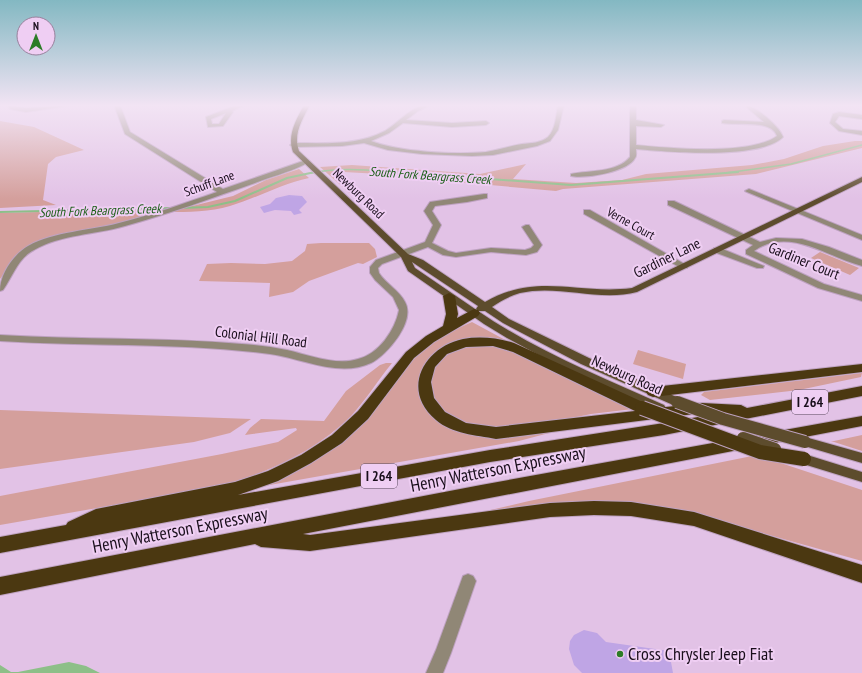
<svg xmlns="http://www.w3.org/2000/svg" width="862" height="673" font-family="'PT Sans Narrow',sans-serif">
  <rect width="100%" height="100%" fill="#e2c2e6"/>
  <g fill="#d49f9c">
    <polygon points="0,121 34,127 84,150 56,157 48,164 43,200 56,205 0,208"/>
    <polygon points="855,141 862,141 862,148 756,174 563,189 556,191 468,183 437,183 440,180 435,177 344,172 340,173 357,195 353,196 320,167 352,165 480,174 526,164 513,179 576,183 622,180 646,174 752,165 784,159 823,146"/>
    <path d="M299,169L309,178C281,184 257,198 230,206C210,212 188,212 168,212L233,196L266,180Z"/>
    <polygon points="162,209 115,225 34,243 19,253 0,279 0,213"/>
    <polygon points="321,243 369,243 375,249 377,257 363,264 358,263 309,281 293,292 269,297 270,283 199,281 207,264 231,263 265,264 292,261 305,251 307,244"/>
    <polygon points="820,252 859,268 850,275 811,258"/>
    <path d="M472,322L509,342L439,350C422,363 410,386 425,406C429,411 436,415 442,419C451,426 459,433 471,435C495,441 523,434 548,432L549,433L519,441L264,486V484L367,419L409,364L425,348L452,331Z"/>
    <path d="M469,346H493L516,352L633,409C619,411 605,412 591,414C555,421 510,432 473,426C469,426 464,423 459,421C415,402 423,356 469,346Z"/>
    <polygon points="638,350 686,364 683,379 633,364"/>
    <path d="M386,363H392C378,380 366,400 351,416C316,451 270,471 223,486L0,525V496L222,454L278,442L297,430L296,428L245,435L250,428L261,419L324,421L346,391L380,365Z"/>
    <polygon points="862,373 861,377 799,390 710,400 701,395 704,392"/>
    <polygon points="0,410 251,419 230,433 194,442 0,469"/>
    <polygon points="862,435 862,451 831,441 834,441"/>
    <polygon points="757,455 862,490 862,561 744,528 681,512 482,512 529,501"/>
  </g>
  <polygon fill="#8dbf88" points="69,662 86,666 100,673 0,673 0,665 11,672 18,672"/>
  <g fill="none" stroke-linecap="round" stroke-linejoin="round">
    <g stroke="#8dbf88" stroke-width="1.5">
      <path d="M311,173C342,166 376,171 408,173"/>
      <polyline points="725,173 791,164 862,145"/>
    </g>
    <g stroke="#8dbf88" stroke-width="2">
      <polyline points="395,172 571,185 738,172"/>
      <polyline points="179,208 208,207 235,201 287,178 315,172"/>
      <polyline points="0,212 172,208"/>
    </g>
  </g>
  <g fill="#bfa5e5">
    <polygon points="289,195 302,196 307,202 299,210 302,213 294,215 291,211 275,210 264,213 260,207 270,204 276,198"/>
    <polygon points="584,630 597,633 606,642 669,651 673,673 582,673 574,665 569,649 570,641 574,635"/>
  </g>
  <g fill="none" stroke-linecap="round" stroke-linejoin="round">
    <g stroke="#bea2c1" stroke-width="2">
      <g id="minor">
        <polygon points="7,105 26,108 73,105 26,112 10,109"/>
        <path d="M114,105H120L130,132L223,189L303,161L308,162C300,169 267,178 255,183C212,198 169,214 125,226C95,235 62,234 34,250C18,258 13,276 3,290L0,291C0,274 13,255 28,246C55,231 89,231 119,223C152,215 185,203 217,192L125,134Z"/>
        <path d="M237,105H245L232,111L233,112L223,126L208,127L206,117ZM226,113L219,124H212L211,119Z"/>
        <path d="M423,105H431L418,111L406,120L452,123L486,121L489,123L486,125L452,127L403,123L389,133L371,141C400,152 455,155 486,152C498,150 510,146 522,144C531,143 541,143 548,137C556,129 556,115 558,105H564L558,130L550,141L537,146L493,155L472,156L422,154L388,150L364,143L342,146L293,147L290,145L293,143C323,143 357,146 385,131C398,123 408,110 423,105Z"/>
        <path d="M630,105H636V120L664,125L661,127L636,126V145C670,148 749,156 777,136C771,119 738,126 722,123V121L724,120L764,122L744,105C755,105 780,127 783,137C760,160 668,152 636,149C636,152 637,156 635,158C628,172 585,179 571,176V174C589,170 617,173 630,157Z"/>
        <polygon points="839,112 862,115 862,119 839,116 835,122 843,129 862,131 862,135 839,131 830,123 833,114"/>
        <polygon points="749,189 862,235 862,240 747,192 745,191"/>
        <path d="M484,194H487V198L467,202L435,206L432,211L441,225L432,243L448,251L456,253L491,248L525,250L531,248L534,245L522,227L526,225H529L542,245L537,252L526,255L491,252L456,257L443,255L428,247L382,264L378,268L379,273C386,284 399,290 405,302C416,321 387,355 371,363C339,378 301,358 270,354C180,342 90,347 0,341V335C81,340 162,337 242,344C257,345 272,347 287,350C309,355 336,366 358,359C379,354 395,330 399,310L393,297L375,280L370,273V267L376,260L425,242L433,225L424,211L430,202Z"/>
        <path d="M668,201H674L760,242L776,238L802,239L829,247L862,260V266C827,257 789,226 754,251L824,284L862,295V301L818,288L746,254V250L753,245L668,205Z"/>
        <polygon points="584,210 590,210 688,266 687,268 681,268 584,214"/>
        <polygon points="714,248 720,248 764,266 763,268 757,268 714,252"/>
        <polygon points="468,574 473,576 476,581 451,653 443,673 426,673 436,650 463,576"/>
      </g>
    </g>
    <g stroke="#bea2c1" stroke-width="2">
      <g id="major">
        <path d="M304,105H310C302,120 293,134 299,151L408,254L423,260L485,302C537,272 578,295 632,288L860,178L862,177V182L637,292C598,302 558,284 520,293C510,296 500,301 492,307L509,319L589,358L681,399L683,402L681,405H673L581,364L503,323L485,311H478C535,350 601,377 664,405L666,408L664,411L660,412L576,375L507,338L484,324L408,271L401,257L293,152C287,135 296,120 304,105ZM412,262L478,306L476,309L478,311L415,268Z"/>
        <polygon points="805,437 862,453 862,463 801,445 799,442 801,439"/>
        <polygon points="804,454 862,472 862,482 800,463 798,459 800,455"/>
      </g>
    </g>
    <g stroke="#bea2c1" stroke-width="2">
      <g id="highway">
        <path d="M449,293L455,296L458,314L457,318L474,309L478,310L480,313L478,316L434,342L414,358L368,419L342,443L311,463L278,481L238,495L490,450L664,423L715,414L702,413L496,439C476,435 452,434 436,420C400,390 424,347 463,339C480,336 498,338 514,343L647,404L648,409L702,403L741,405L747,408L862,386V396L664,435L490,462L0,553V537L66,525L68,522L96,509L235,482L268,471L301,455L332,435L358,411L406,352L426,336L443,326L446,314L443,296ZM493,346L513,352L635,411L496,427L466,423L445,412L434,398L431,382L435,367L447,354L466,347Z"/>
        <polygon points="862,364 862,372 653,397 648,395 646,392 648,389 653,387"/>
        <polygon points="862,416 862,426 303,534 310,535 550,503 594,501 631,502 694,512 862,565 862,583 694,526 631,516 594,515 550,517 310,551 261,547 255,544 0,595 0,577 481,485"/>
      </g>
    </g>
    <use href="#minor" fill="#908776" fill-rule="evenodd"/>
    <use href="#major" fill="#5d4c2d" fill-rule="evenodd"/>
    <use href="#highway" fill="#4b3811" fill-rule="evenodd"/>
    <g stroke="#bea2c1" stroke-width="14" stroke-linecap="butt">
      <g id="major-bridge">
        <polyline points="677,402 723,419 805,442"/>
        <polyline points="743,438 775,449"/>
      </g>
    </g>
    <g stroke="#bea2c1" stroke-width="16" stroke-linecap="butt">
      <polyline id="highway-bridge" points="642,408 760,452 804,459"/>
    </g>
    <use href="#major-bridge" stroke="#5d4c2d" stroke-width="12"/>
    <use href="#highway-bridge" stroke="#4b3811" stroke-width="14"/>
  </g>
  <linearGradient id="sky" x2="0" y2="1"><stop stop-color="#83b8c2"/><stop offset="0.53" stop-color="#f2e4f4"/><stop offset="1" stop-color="#f2e4f4" stop-opacity="0"/></linearGradient>
  <rect width="862" height="199" fill="url(#sky)"/>
  <circle fill="#2c7c27" stroke="#efcef3" stroke-width="1.5" cx="620" cy="654" r="4"/>
  <g text-anchor="middle" stroke-width="4" stroke-linejoin="round" paint-order="stroke">
    <g font-size="13" font-style="italic" fill="#1b5f17" stroke="#efcef3">
      <text transform="translate(430 175) rotate(4)" y="5">South Fork Beargrass Creek</text>
      <text transform="translate(100 210) rotate(-2)" y="5">South Fork Beargrass Creek</text>
    </g>
    <g font-size="13" fill="#190e1b" stroke="#efcef3">
      <text transform="translate(209 183) rotate(-20)" y="5">Schuff Lane</text>
      <text transform="translate(359 193) rotate(44)" y="5">Newburg Road</text>
      <text transform="translate(631 223) rotate(29)" y="5">Verne Court</text>
    </g>
    <g fill="#efcef3" stroke="#59485c" stroke-width="1">
      <rect x="792" y="390" width="36" height="24" rx="3"/>
      <rect x="361" y="464" width="36" height="24" rx="3"/>
    </g>
    <g font-size="14" font-weight="bold" fill="#190e1b">
      <text x="810" y="407">I 264</text>
      <text x="379" y="481">I 264</text>
    </g>
    <g font-size="15" fill="#190e1b" stroke="#efcef3">
      <text transform="translate(667 258) rotate(-26)" y="5">Gardiner Lane</text>
      <text transform="translate(804 261) rotate(22)" y="5">Gardiner Court</text>
      <text transform="translate(261 337) rotate(7)" y="5">Colonial Hill Road</text>
      <text transform="translate(627 375) rotate(24)" y="5">Newburg Road</text>
    </g>
    <g font-size="18" fill="#190e1b" stroke="#efcef3">
      <text transform="translate(498 469) rotate(-11)" y="6">Henry Watterson Expressway</text>
      <text transform="translate(180 530) rotate(-11)" y="6">Henry Watterson Expressway</text>
    </g>
    <g font-size="18" fill="#190e1b" stroke="#efcef3" text-anchor="start">
      <text x="628" y="660">Cross Chrysler Jeep Fiat</text>
    </g>
  </g>
  <g transform="translate(36 36)"><circle r="19" fill="#efcef3" stroke="#99819d"/>
  <path d="M0-3L7 15L0 10L-7 15Z" fill="#2c7c27"/>
  <text y="-6" font-size="11" font-weight="bold" text-anchor="middle" fill="#190e1b">N</text>
  </g>
</svg>
